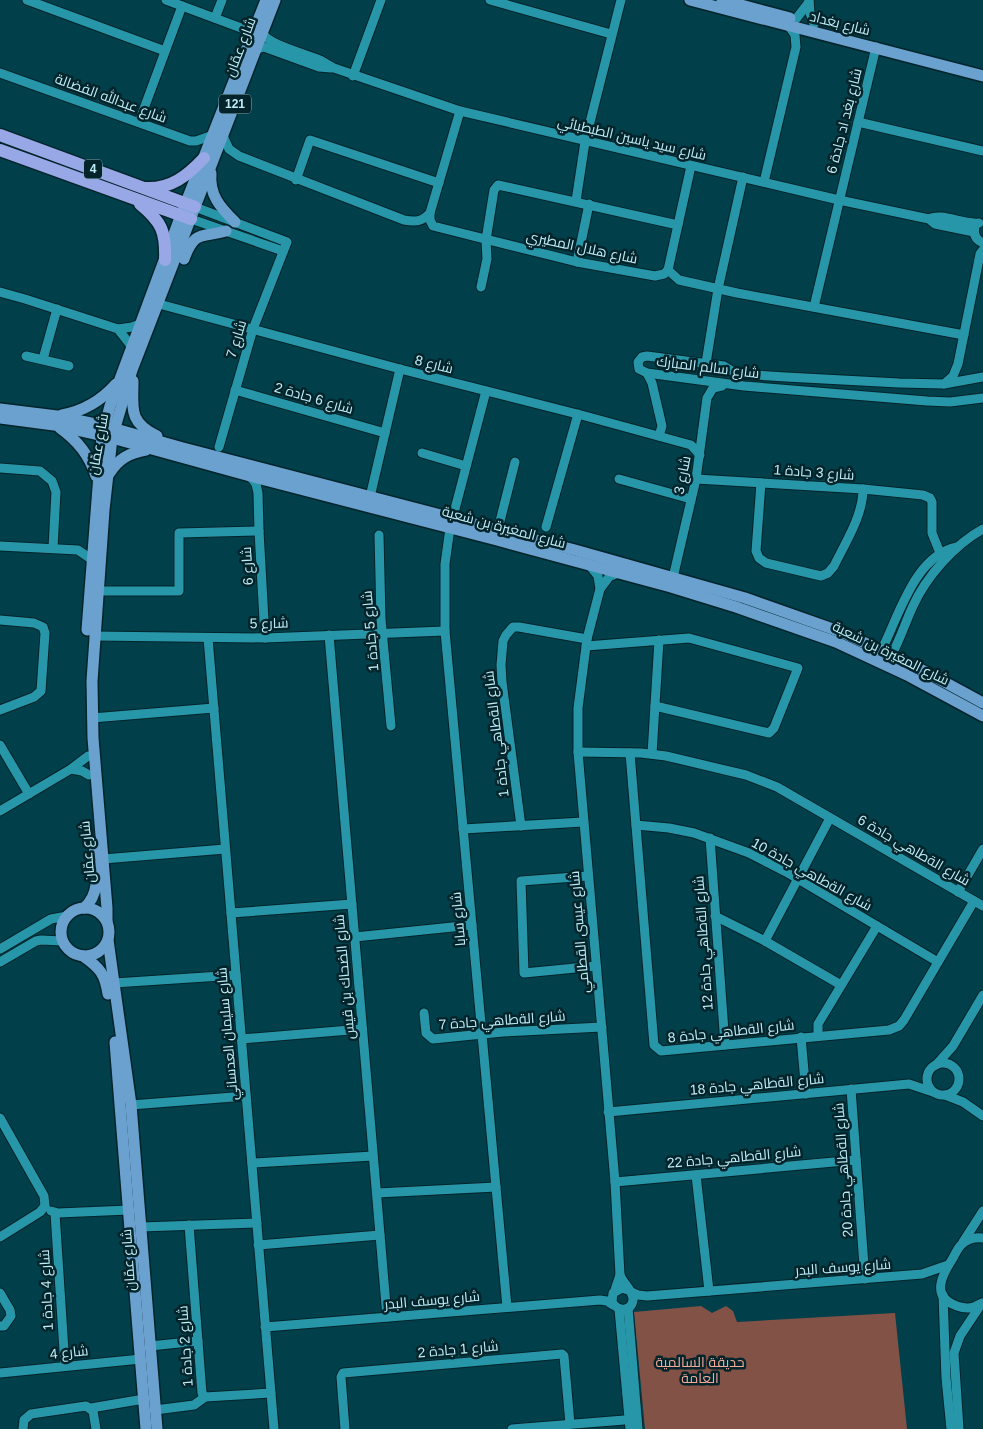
<svg xmlns="http://www.w3.org/2000/svg" width="983" height="1429" font-family="Helvetica,Cairo,sans-serif">
  <rect width="100%" height="100%" fill="#01404a"/>
  <polygon fill="#835247" points="701,1306 712,1313 726,1306 733,1311 737,1322 895,1313 907,1429 645,1429 634,1312"/>
  <g fill="none" stroke-linecap="round" stroke-linejoin="round">
    <g stroke="#03242a" stroke-width="11">
      <g id="minor">
        <polyline points="27,0 165,51"/>
        <polyline points="166,0 252,32"/>
        <polyline points="490,0 611,34"/>
        <polyline points="809,0 810,13 814,24"/>
        <polyline points="215,18 222,0"/>
        <polyline points="796,19 809,2"/>
        <path d="M261,32C270,46 304,53 320,60C324,62 329,66 334,68L460,111L839,200L929,219L935,224L974,232"/>
        <polyline points="254,50 264,47 319,67 331,68"/>
        <polyline points="0,73 190,141 196,141 213,135"/>
        <polyline points="353,76 381,0"/>
        <polyline points="460,111 430,213 430,220 433,226 577,262 655,276 664,274 668,270"/>
        <polyline points="139,122 182,6"/>
        <polyline points="858,122 983,151"/>
        <path d="M223,136L229,149L239,156L404,220C415,222 422,222 430,213"/>
        <polyline points="296,180 310,140 439,183"/>
        <polyline points="764,182 796,47 795,35 788,25"/>
        <polyline points="576,201 585,142 621,0"/>
        <polyline points="195,207 287,242 253,329 219,447"/>
        <polyline points="191,219 283,251"/>
        <path d="M929,219C941,212 963,225 979,223"/>
        <path d="M975,227C973,235 976,240 983,243"/>
        <polyline points="577,262 589,204"/>
        <polyline points="668,270 679,280 737,293 964,335"/>
        <polyline points="668,270 691,166"/>
        <polyline points="481,287 487,259 486,240 494,190 498,185 678,225"/>
        <polyline points="0,292 25,299 118,329 132,327 140,324"/>
        <polyline points="159,304 400,369 585,416 691,445 700,455"/>
        <polyline points="814,307 876,47"/>
        <polyline points="118,329 132,347"/>
        <polyline points="26,356 69,366"/>
        <polyline points="43,359 57,309"/>
        <polyline points="706,363 718,289 743,177"/>
        <polyline points="647,373 652,383 662,426 659,436"/>
        <polyline points="983,377 944,384 899,383 786,377 740,374 732,371 724,366 647,356 642,357 638,362 639,369 647,373 744,386 927,401 950,402 983,398"/>
        <polyline points="944,384 953,376 958,364 980,254 983,250"/>
        <polyline points="235,390 385,433"/>
        <polyline points="486,391 450,528 445,564 445,631 507,1307"/>
        <polyline points="422,453 466,466"/>
        <polyline points="0,468 40,471 52,481 56,492 53,548"/>
        <polyline points="250,476 256,484 258,493 259,531 265,638"/>
        <polyline points="619,479 691,499"/>
        <polyline points="696,479 863,489 923,495 930,498 932,502 932,533 940,553"/>
        <path d="M761,483L756,551L759,558L766,563L821,576L828,573L834,566C845,543 863,516 863,489"/>
        <polyline points="370,497 400,369"/>
        <polyline points="546,527 578,414"/>
        <polyline points="498,529 515,462"/>
        <polyline points="379,535 381,619 391,726"/>
        <polyline points="0,546 78,550 91,559"/>
        <polyline points="590,566 598,576 600,589"/>
        <polyline points="672,582 696,479 707,398 713,388 722,386"/>
        <polyline points="97,591 179,591 179,533 259,531"/>
        <polyline points="0,620 34,623 43,627 45,633 41,691 34,697 0,710"/>
        <polyline points="329,635 387,1317"/>
        <polyline points="94,636 265,638 445,631"/>
        <polyline points="208,638 274,1429"/>
        <polyline points="586,646 689,638 798,668 774,728 769,733 655,706"/>
        <path d="M879,655C898,620 913,556 957,547"/>
        <path d="M889,660C899,643 905,623 913,606C926,577 955,544 983,529"/>
        <polyline points="92,718 214,708"/>
        <polyline points="0,745 29,794"/>
        <polyline points="578,752 641,753 666,756 746,775 777,787 983,906"/>
        <polyline points="630,753 654,1045 661,1051 889,1030 899,1026 904,1020 974,901"/>
        <polyline points="652,754 659,640"/>
        <polyline points="71,769 82,771 89,775"/>
        <polyline points="0,811 71,769 88,756"/>
        <polyline points="636,825 669,828 694,833 749,853 786,872 938,962"/>
        <polyline points="521,826 502,682 501,665 503,641 506,635 513,627 519,627 587,639"/>
        <polyline points="463,829 583,822"/>
        <polyline points="710,838 725,1045"/>
        <polyline points="103,859 225,849"/>
        <polyline points="588,876 521,881 524,973 596,966"/>
        <polyline points="958,892 983,849"/>
        <polyline points="231,913 352,904"/>
        <polyline points="715,916 765,941 841,985"/>
        <polyline points="355,937 472,925"/>
        <polyline points="765,941 830,818"/>
        <polyline points="0,949 51,919 67,916"/>
        <polyline points="0,962 36,941 41,940 62,941"/>
        <polyline points="114,983 236,975"/>
        <polyline points="424,1013 426,1033 433,1039 503,1032 602,1027"/>
        <polyline points="818,1036 818,1024 877,926"/>
        <polyline points="801,1037 806,1094"/>
        <polyline points="241,1039 362,1029"/>
        <circle cx="943" cy="1079" r="16"/>
        <polyline points="936,1065 953,1046 983,995"/>
        <polyline points="851,1089 865,1279"/>
        <polyline points="945,1095 963,1102 983,1116"/>
        <polyline points="131,1105 246,1096"/>
        <polyline points="608,1112 909,1084 933,1092"/>
        <polyline points="0,1118 44,1196 45,1206"/>
        <polyline points="252,1163 373,1156"/>
        <polyline points="696,1175 709,1291"/>
        <polyline points="615,1182 856,1160"/>
        <polyline points="377,1193 496,1187"/>
        <polyline points="51,1211 58,1213 129,1210"/>
        <polyline points="55,1213 65,1366"/>
        <polyline points="189,1225 202,1393 205,1397"/>
        <polyline points="141,1227 257,1223"/>
        <polyline points="0,1237 40,1212 45,1206"/>
        <polyline points="963,1242 983,1211"/>
        <polyline points="258,1245 380,1235"/>
        <path d="M620,1275C623,1283 634,1292 633,1300C631,1313 617,1311 612,1302L613,1293L622,1288L628,1290"/>
        <polyline points="615,1290 620,1275 615,1182 578,752 578,708 587,639 600,589 609,577 618,573"/>
        <polyline points="631,1292 638,1295 647,1296 922,1274 948,1265"/>
        <polyline points="0,1293 10,1310 11,1316 4,1326 0,1326"/>
        <polyline points="943,1295 946,1378 951,1429"/>
        <path d="M980,1304C973,1309 965,1309 957,1306C930,1297 942,1275 953,1258C955,1254 958,1248 961,1245C967,1239 975,1237 983,1238"/>
        <polyline points="628,1308 638,1429"/>
        <polyline points="619,1309 630,1429"/>
        <polyline points="265,1327 600,1300 607,1301 613,1305"/>
        <polyline points="150,1346 198,1341"/>
        <polyline points="0,1373 141,1359"/>
        <polyline points="205,1397 271,1393"/>
        <polyline points="91,1408 144,1399"/>
        <polyline points="155,1410 194,1405 205,1397"/>
        <polyline points="23,1429 24,1420 31,1414 86,1406 93,1411 96,1429"/>
        <polyline points="345,1429 341,1377 343,1373 562,1354 564,1356 570,1424"/>
        <polyline points="512,1429 637,1419"/>
        <polyline points="959,1429 954,1353 960,1336 982,1303"/>
      </g>
    </g>
    <g stroke="#03242a" stroke-width="14">
      <g id="major">
        <polyline points="690,0 983,76"/>
        <polyline points="722,0 790,18"/>
        <path d="M211,173C209,195 220,207 235,222"/>
        <path d="M184,259C195,229 202,238 226,231"/>
        <path d="M133,381C133,408 128,422 157,436"/>
        <polyline points="0,409 57,416 105,426 183,448 575,550 745,598 844,633 926,672 983,703"/>
        <path d="M62,415C84,411 101,401 116,384"/>
        <polyline points="0,418 54,425 112,438 250,476 497,540 671,587 736,607 836,642 907,675 983,716"/>
        <path d="M60,428C78,441 89,455 96,476"/>
        <path d="M109,474C118,459 129,453 146,450"/>
        <polyline points="87,630 102,436 110,406 181,215 266,0"/>
        <circle cx="85" cy="932" r="24"/>
        <path d="M84,908C103,892 95,865 94,843"/>
        <polyline points="107,921 107,908 93,738 92,681 104,510 112,438 132,370 275,0"/>
        <polyline points="108,940 131,1105 157,1429"/>
        <path d="M83,956C100,968 105,974 108,994"/>
        <polyline points="115,1042 146,1429"/>
      </g>
    </g>
    <g stroke="#03242a" stroke-width="15">
      <g id="highway">
        <polyline points="0,135 195,207"/>
        <polyline points="0,150 191,219"/>
        <path d="M146,188C171,189 187,176 204,158"/>
        <path d="M140,204C162,222 166,232 165,260"/>
      </g>
    </g>
    <use href="#minor" stroke="#2896a9" stroke-width="9"/>
    <use href="#major" stroke="#6ba1ce" stroke-width="11"/>
    <use href="#highway" stroke="#98a8e6" stroke-width="12"/>
  </g>
  <g text-anchor="middle" stroke-width="5" stroke-linejoin="round" paint-order="stroke">
    <g fill="#03242a" stroke="#87b1ba" stroke-width="1">
      <rect x="219" y="94.5" width="32" height="19" rx="4"/>
      <rect x="84" y="159.5" width="18" height="19" rx="4"/>
    </g>
    <g font-size="12" font-weight="bold" fill="#bfedf7">
      <text x="235" y="108">121</text>
      <text x="93" y="173">4</text>
    </g>
    <g font-size="14" fill="#bfedf7" stroke="#03242a">
      <text transform="translate(840 23) rotate(14)" y="5">شارع بغداد</text>
      <text transform="translate(240 47) rotate(-69)" y="5">شارع عمّان</text>
      <text transform="translate(111 98) rotate(20)" y="5">شارع عبدالله الفضالة</text>
      <text transform="translate(844 121) rotate(-76)" y="5">شارع بغد اد جادة 6</text>
      <text transform="translate(632 138) rotate(13)" y="5">شارع سيد ياسين الطبطبائي</text>
      <text transform="translate(582 247) rotate(12)" y="5">شارع هلال المطيري</text>
      <text transform="translate(236 339) rotate(-73)" y="5">شارع 7</text>
      <text transform="translate(434 364) rotate(14)" y="5">شارع 8</text>
      <text transform="translate(708 367) rotate(7)" y="5">شارع سالم المبارك</text>
      <text transform="translate(314 398) rotate(16)" y="5">شارع 6 جادة 2</text>
      <text transform="translate(98 444) rotate(-80)" y="5">شارع عمّان</text>
      <text transform="translate(814 472) rotate(4)" y="5">شارع 3 جادة 1</text>
      <text transform="translate(682 475) rotate(-79)" y="5">شارع 3</text>
      <text transform="translate(504 527) rotate(15)" y="5">شارع المغيرة بن شعبة</text>
      <text transform="translate(247 566) rotate(-93)" y="5">شارع 6</text>
      <text transform="translate(269 623) rotate(-1)" y="5">شارع 5</text>
      <text transform="translate(370 631) rotate(-95)" y="5">شارع 5 جادة 1</text>
      <text transform="translate(891 653) rotate(26)" y="5">شارع المغيرة بن شعبة</text>
      <text transform="translate(496 734) rotate(-97)" y="5">شارع الةطاهي جادة 1</text>
      <text transform="translate(914 850) rotate(30)" y="5">شارع الةطاهي جادة 6</text>
      <text transform="translate(87 852) rotate(-95)" y="5">شارع عمّان</text>
      <text transform="translate(812 874) rotate(29)" y="5">شارع الةطاهي جادة 10</text>
      <text transform="translate(458 919) rotate(-95)" y="5">شارع سابا</text>
      <text transform="translate(579 932) rotate(-95)" y="5">شارع عيسى القطامي</text>
      <text transform="translate(703 943) rotate(-94)" y="5">شارع الةطاهي جادة 12</text>
      <text transform="translate(344 977) rotate(-95)" y="5">شارع الضحاك بن قيس</text>
      <text transform="translate(502 1020) rotate(-4)" y="5">شارع الةطاهي جادة 7</text>
      <text transform="translate(731 1031) rotate(-6)" y="5">شارع الةطاهي جادة 8</text>
      <text transform="translate(227 1034) rotate(-95)" y="5">شارع سليمان العدساني</text>
      <text transform="translate(757 1084) rotate(-5)" y="5">شارع الةطاهي جادة 18</text>
      <text transform="translate(734 1157) rotate(-5)" y="5">شارع الةطاهي جادة 22</text>
      <text transform="translate(843 1170) rotate(-94)" y="5">شارع الةطاهي جادة 20</text>
      <text transform="translate(128 1260) rotate(-94)" y="5">شارع عمّان</text>
      <text transform="translate(843 1267) rotate(-4)" y="5">شارع يوسف البدر</text>
      <text transform="translate(46 1290) rotate(-93)" y="5">شارع 4 جادة 1</text>
      <text transform="translate(432 1300) rotate(-5)" y="5">شارع يوسف البدر</text>
      <text transform="translate(185 1346) rotate(-94)" y="5">شارع 2 جادة 1</text>
      <text transform="translate(458 1349) rotate(-5)" y="5">شارع 1 جادة 2</text>
      <text transform="translate(69 1352) rotate(-6)" y="5">شارع 4</text>
    </g>
    <g font-size="14" fill="#f8aa99" stroke="#03242a">
      <text x="700" y="1367">حديقة السالمية<tspan x="700" dy="16">العامة</tspan></text>
    </g>
  </g>
</svg>
